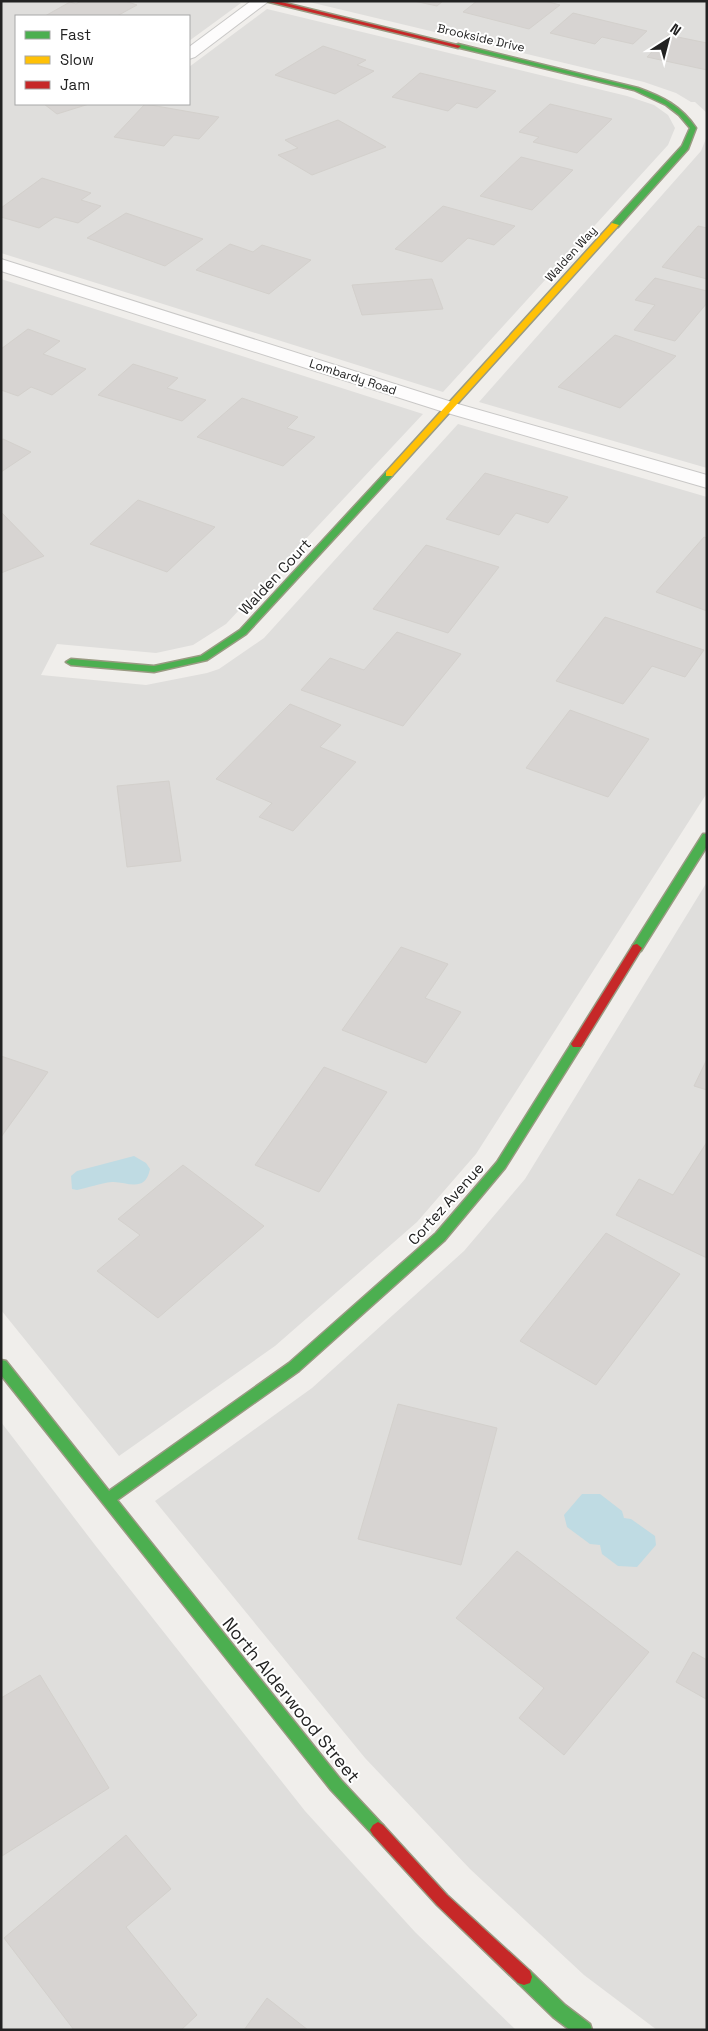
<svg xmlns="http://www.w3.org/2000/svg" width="708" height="2031" font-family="'Space Grotesk',sans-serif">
  <rect width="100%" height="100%" fill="#f0eeeb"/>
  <g fill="#dfdedc">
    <polygon points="1,1 233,1 241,3 189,41 189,16 16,16 16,104 189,104 189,67 267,9 627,96 654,105 668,115 675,128 668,145 443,392 1,253"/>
    <polygon points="305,1 707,1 707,113 695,102 691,102 676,93 644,82"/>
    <polygon points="707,136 707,468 479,402 701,151"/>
    <polygon points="1,279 423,414 226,624 193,645 156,653 57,644 41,675 146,685 207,673 219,669 264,638 458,424 707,497 707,793 476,1154 417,1222 275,1346 119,1456 1,1310"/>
    <polygon points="707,882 707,2030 657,2030 584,1975 470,1869 365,1758 155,1501 312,1388 464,1251 525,1179"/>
    <polygon points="1,1422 95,1545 305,1811 415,1932 516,2030 1,2030"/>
  </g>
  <g fill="#bfdbe3">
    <path d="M134,1156L146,1163L150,1169C145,1194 126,1181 112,1182C100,1183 88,1188 77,1190L72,1189L71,1176L77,1171Z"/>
    <polygon points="582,1494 600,1494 622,1511 624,1518 631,1519 655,1536 656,1545 637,1567 618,1566 602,1554 600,1545 590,1544 567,1527 564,1515"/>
  </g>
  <g fill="#d7d4d2" stroke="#d3d0cc">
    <polygon points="81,1 125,1 137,5 117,16 45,16 70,2 76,4"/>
    <polygon points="414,1 443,1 437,6"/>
    <polygon points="477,1 545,1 560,5 529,29 463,12"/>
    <polygon points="573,13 647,31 633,44 602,37 595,44 550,33"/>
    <polygon points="668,35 707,43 707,70 647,57"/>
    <polygon points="323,46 366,60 357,65 374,71 335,94 275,75"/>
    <polygon points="420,73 496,91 477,108 457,103 448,111 392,97"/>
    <polygon points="44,104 89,104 57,114"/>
    <polygon points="145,104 219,117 199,139 174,135 164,146 114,137"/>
    <polygon points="550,104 612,119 577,153 533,142 539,137 519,132"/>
    <polygon points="338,120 386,147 312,175 278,155 298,148 285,140"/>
    <polygon points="521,157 573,170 532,210 480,196"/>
    <polygon points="42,178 91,193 81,200 101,206 78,223 55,217 39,228 1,217 1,208"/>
    <polygon points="443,206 515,226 494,245 468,238 442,262 395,249"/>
    <polygon points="126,213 203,239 165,266 87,238"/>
    <polygon points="698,226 707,228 707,279 662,267"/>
    <polygon points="230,244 253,252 262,245 311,260 269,294 196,270"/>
    <polygon points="655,278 707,291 707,303 675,341 634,330 655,305 635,300"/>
    <polygon points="432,279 443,309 362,315 352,285"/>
    <polygon points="28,329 60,341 43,354 86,369 52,395 31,387 18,396 1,390 1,349"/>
    <polygon points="615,335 676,356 620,408 558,387"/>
    <polygon points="133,364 178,378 167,388 206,400 182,421 98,395"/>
    <polygon points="242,398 298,417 287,428 315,437 283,466 197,437"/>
    <polygon points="3,439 31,452 1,472 1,440"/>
    <polygon points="485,473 568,497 548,523 516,513 499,535 446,519"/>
    <polygon points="138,500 215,527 167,572 90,544"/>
    <polygon points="1,512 44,556 1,573"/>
    <polygon points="704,537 707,538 707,611 656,592"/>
    <polygon points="426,545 499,567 448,633 373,609"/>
    <polygon points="605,617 704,650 685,677 652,666 623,704 556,681"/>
    <polygon points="397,632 461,654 403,726 301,690 330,658 364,670"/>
    <polygon points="290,704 341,725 320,747 356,762 293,831 259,817 272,803 216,779"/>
    <polygon points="570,710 649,739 608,797 526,768"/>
    <polygon points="169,781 181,861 127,867 117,786"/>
    <polygon points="401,947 448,964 425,998 461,1012 426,1063 342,1030"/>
    <polygon points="1,1056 48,1072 1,1137"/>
    <polygon points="707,1059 707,1090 694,1086"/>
    <polygon points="324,1067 387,1092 319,1192 255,1165"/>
    <polygon points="707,1142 707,1258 616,1215 639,1179 673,1195"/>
    <polygon points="183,1165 264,1226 158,1318 97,1271 140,1235 118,1219"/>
    <polygon points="606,1233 680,1274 596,1385 520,1341"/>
    <polygon points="398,1404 497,1428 461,1565 358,1539"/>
    <polygon points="517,1551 649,1652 564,1755 519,1718 544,1688 456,1618"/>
    <polygon points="693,1652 707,1660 706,1699 676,1682"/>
    <polygon points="40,1675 109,1788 2,1856 1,1698"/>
    <polygon points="126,1835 171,1889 126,1927 197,2015 181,2030 74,2030 4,1938"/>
    <polygon points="267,1998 308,2030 244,2030"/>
  </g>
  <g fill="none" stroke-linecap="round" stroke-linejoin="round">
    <g stroke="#c9c8c7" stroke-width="2">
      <g id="street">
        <polygon points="251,1 269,1 195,57 189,59 189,47"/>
        <polygon points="1,259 458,404 707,475 707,488 444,412 1,271"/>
      </g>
    </g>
    <g stroke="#999a82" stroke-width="3">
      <g id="fast">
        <path d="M458,44L638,88C663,97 681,106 696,128L688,149L618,227H612V223L682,146L690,128L679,115L666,105L634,90L456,47V45Z"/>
        <polygon points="389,471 392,472 392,476 246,634 207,660 154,672 71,665 66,662 71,659 154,666 201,656 240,630 386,472"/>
        <polygon points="703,834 707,834 707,846 641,951 633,951 632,948 633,945"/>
        <polygon points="577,1040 581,1041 583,1044 581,1047 505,1168 444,1241 299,1371 117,1500 341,1780 383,1825 386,1830 383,1835 378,1838 373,1835 331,1790 1,1375 1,1360 6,1361 109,1491 289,1363 436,1233 497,1162 573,1041"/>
        <polygon points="524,1969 530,1971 565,2005 590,2024 592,2030 570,2030 553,2017 518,1983 516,1977 518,1971"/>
      </g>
    </g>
    <g stroke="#999a82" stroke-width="3">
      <polygon id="slow" points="612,223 619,225 392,476 386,476 386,472"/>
    </g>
    <g stroke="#999a82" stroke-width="3">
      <g id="jam">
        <polygon points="265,1 277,1 461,46 458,48"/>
        <polygon points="637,944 642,948 581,1047 573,1047 571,1044 573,1041 633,945"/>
        <polygon points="378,1822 383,1825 447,1895 530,1971 532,1977 530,1983 524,1985 518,1983 437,1905 373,1835 370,1830 373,1825"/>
      </g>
    </g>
    <use href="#street" fill="#fdfcfc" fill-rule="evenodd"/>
    <use href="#fast" fill="#4caf50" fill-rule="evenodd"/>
    <use href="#slow" fill="#ffc107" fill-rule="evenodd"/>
    <use href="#jam" fill="#c62828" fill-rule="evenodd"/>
  </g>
  <g text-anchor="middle" stroke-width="4" stroke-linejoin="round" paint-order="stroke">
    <g font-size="12" fill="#222" stroke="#fff">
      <text transform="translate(481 38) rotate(13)" y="4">Brookside Drive</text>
      <text transform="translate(571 254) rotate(-48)" y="4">Walden Way</text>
      <text transform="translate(353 377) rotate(18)" y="4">Lombardy Road</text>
    </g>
    <g font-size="15" fill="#222" stroke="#fff">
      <text transform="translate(275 577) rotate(-47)" y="5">Walden Court</text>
      <text transform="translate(446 1204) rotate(-48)" y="5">Cortez Avenue</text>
    </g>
    <g font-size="18" fill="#222" stroke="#fff">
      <text transform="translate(291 1700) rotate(51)" y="6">North Alderwood Street</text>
    </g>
  </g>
  <rect width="708" height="2031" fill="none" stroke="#222222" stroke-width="5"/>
  <rect x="15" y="15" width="175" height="90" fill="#ffffff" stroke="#a7a7a7"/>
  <rect x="25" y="31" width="25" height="8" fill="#4caf50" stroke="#a7a7a7"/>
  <text x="60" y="40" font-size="15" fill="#222222">Fast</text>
  <rect x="25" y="56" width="25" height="8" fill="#ffc107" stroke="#a7a7a7"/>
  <text x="60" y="65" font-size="15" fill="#222222">Slow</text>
  <rect x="25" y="81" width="25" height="8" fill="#c62828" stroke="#a7a7a7"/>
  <text x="60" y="90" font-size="15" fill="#222222">Jam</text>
  <g transform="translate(668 40) rotate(36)" stroke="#ffffff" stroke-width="4" paint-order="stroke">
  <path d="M0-4L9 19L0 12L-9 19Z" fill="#222222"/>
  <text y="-8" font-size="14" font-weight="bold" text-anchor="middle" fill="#222222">N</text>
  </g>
</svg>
